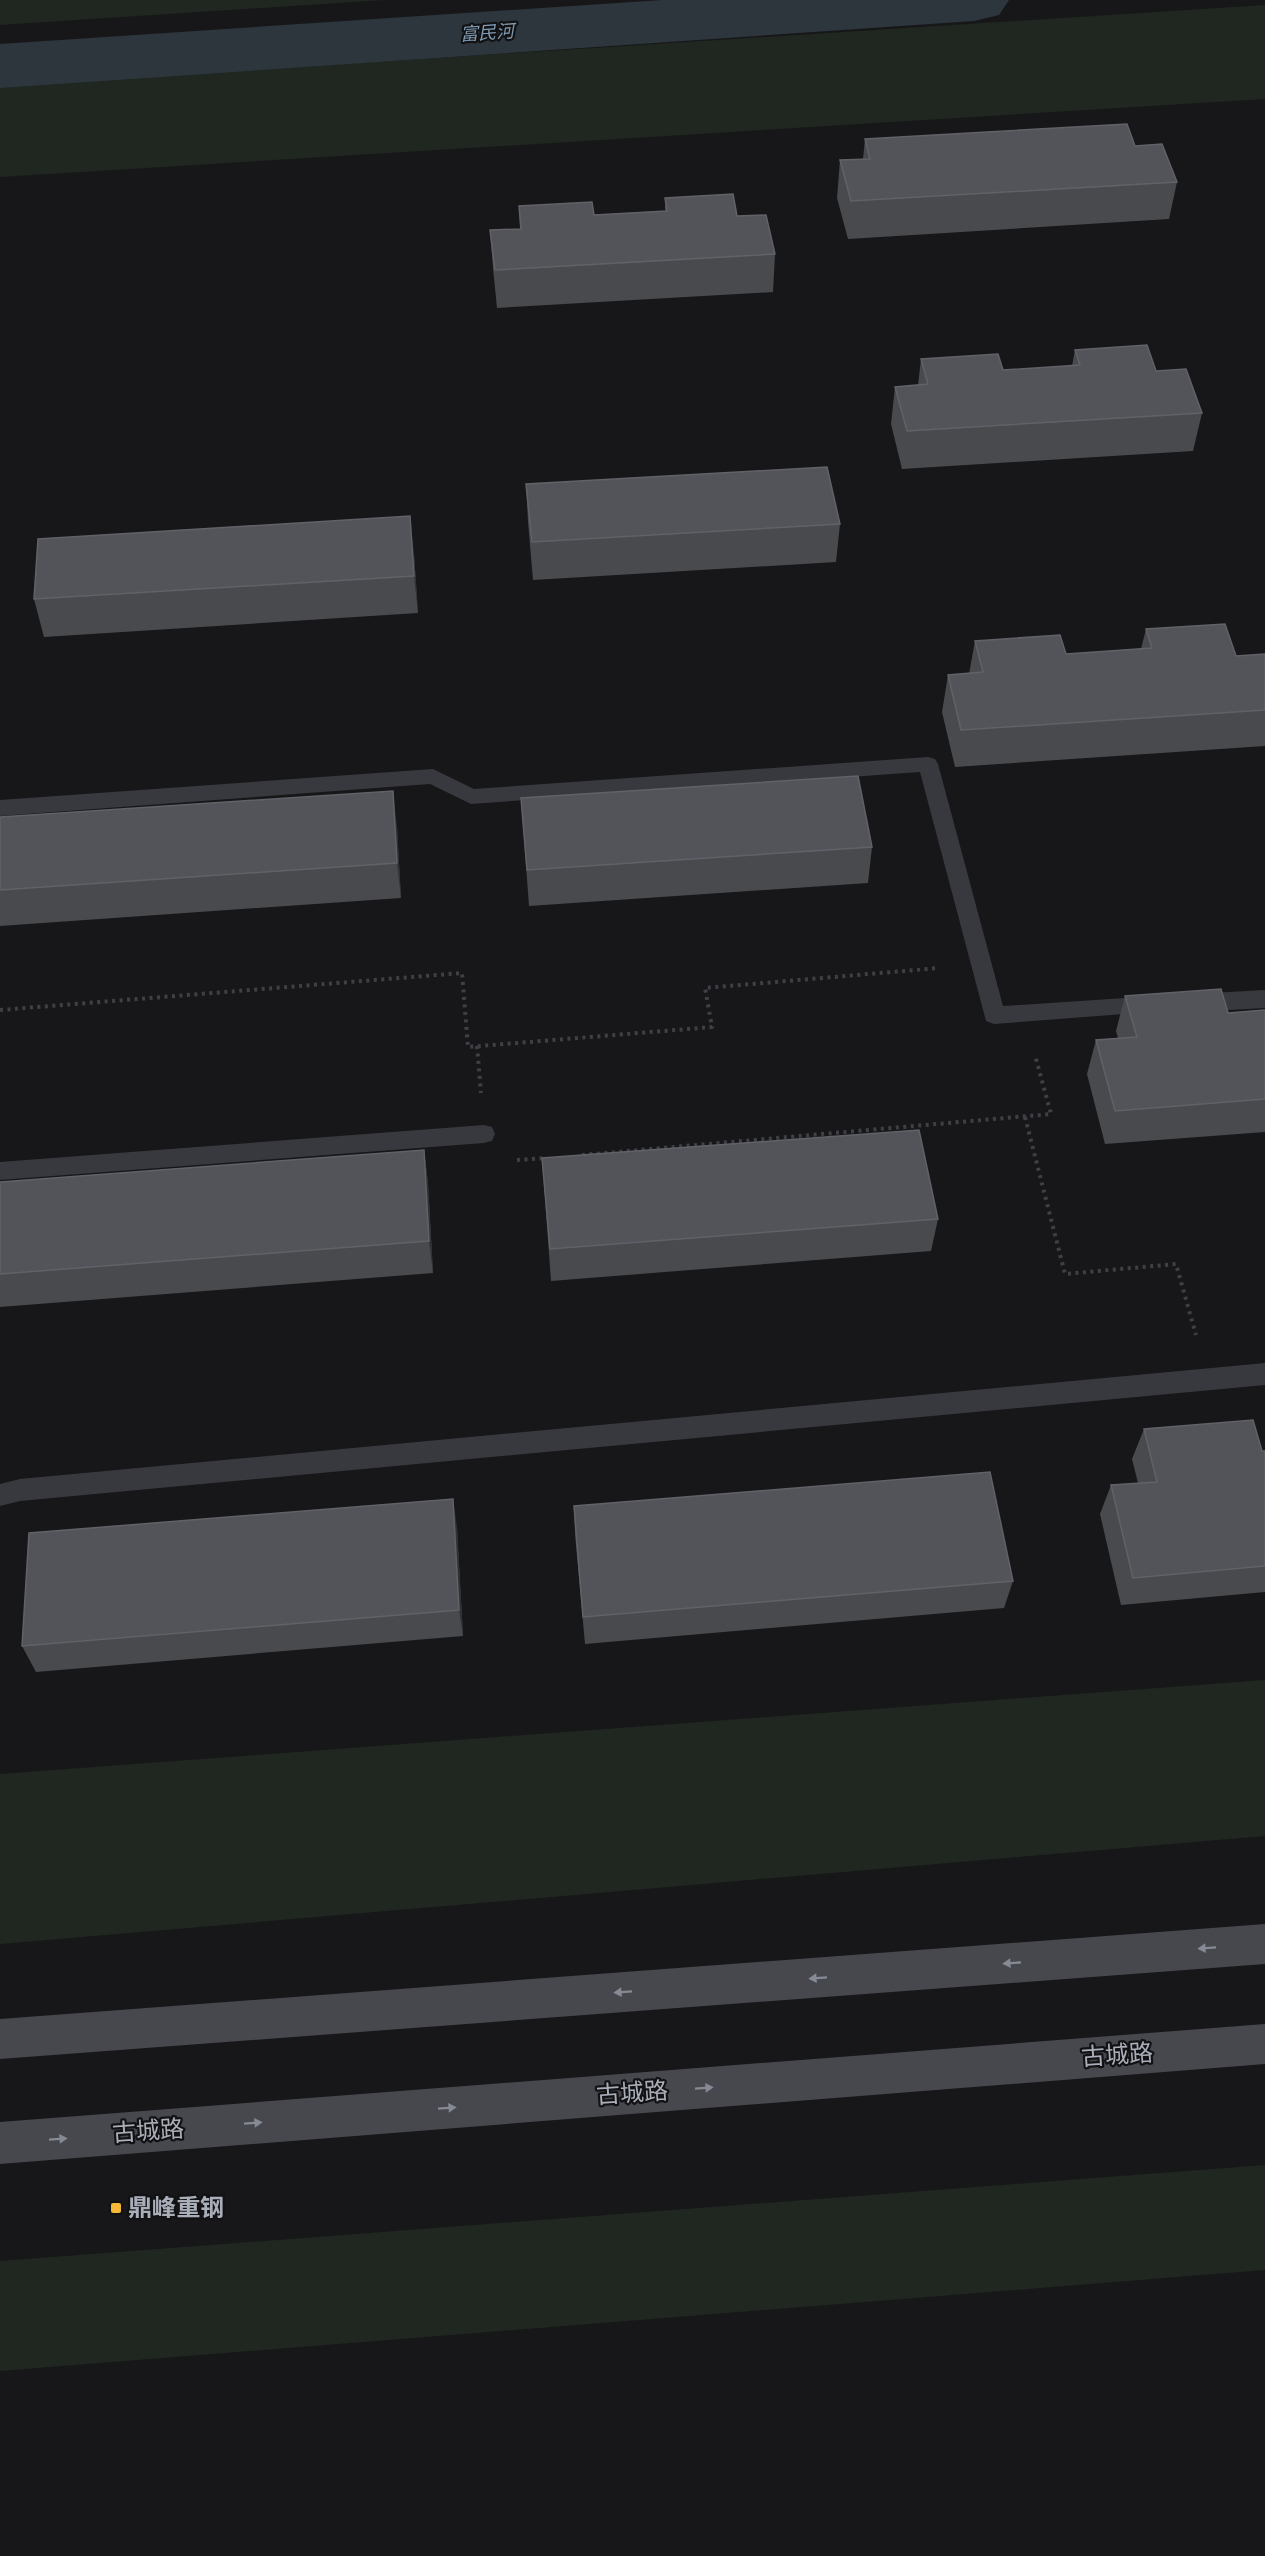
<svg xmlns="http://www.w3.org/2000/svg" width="1265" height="2556" font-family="'Asap Condensed','Noto Sans SC',sans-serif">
  <rect width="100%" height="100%" fill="#171719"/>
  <g fill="#1f2720">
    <polygon points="0,0 384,0 0,25"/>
    <polygon points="1265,5 1265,99 0,177 0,86"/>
    <polygon points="1265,1680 1265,1836 0,1944 0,1774"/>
    <polygon points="1265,2165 1265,2270 0,2371 0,2261"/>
  </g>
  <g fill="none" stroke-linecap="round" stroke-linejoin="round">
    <polygon fill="#2d363d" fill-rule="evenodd" points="662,0 1009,0 999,15 974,21 0,88 0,44"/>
    <g stroke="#3e4045" stroke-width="4" stroke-dasharray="3 4.5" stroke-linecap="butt">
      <polyline points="0,1010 462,973 468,1047 712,1027 705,988 939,968"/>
      <polyline points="477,1046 481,1093"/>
      <polyline points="1025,1117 1065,1274 1176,1264 1196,1335"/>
      <polyline points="582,1155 1051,1114 1035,1055"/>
      <polyline points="517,1160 545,1158"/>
    </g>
    <g fill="#38393e" fill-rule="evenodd">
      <polygon points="928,757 935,759 938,764 1003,1006 1155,996 1163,999 1166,1005 1163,1011 994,1024 986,1021 920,772 471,804 430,784 0,816 0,800 433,769 474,789"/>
      <polygon points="1265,990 1265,1008 1193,1012 1185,1009 1182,1003 1185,997 1193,994"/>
      <polygon points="484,1125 492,1127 495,1134 492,1141 484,1143 0,1180 0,1162"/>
      <polygon points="1265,1363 1265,1385 20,1501 0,1506 0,1484 20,1479"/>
    </g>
    <g fill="#46484e" fill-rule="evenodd">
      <polygon points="1265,1924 1265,1964 0,2059 0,2019"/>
      <polygon points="1265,2024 1265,2064 0,2164 0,2122"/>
    </g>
  </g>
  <g fill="#484a4e">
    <polygon points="865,139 1135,146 1177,182 1169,219 848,239 837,198 840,160 863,159"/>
    <polygon points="665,198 737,216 775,254 773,292 497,308 493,268 490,230 520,229 519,206 594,215 665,211"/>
    <polygon points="1075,350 1156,371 1202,413 1193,451 902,469 891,424 895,387 918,385 921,359 1003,370 1072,366"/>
    <polygon points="526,484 840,524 836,562 533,580 528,522"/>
    <polygon points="414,554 418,613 44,637 34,599"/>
    <polygon points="1146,629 1236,656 1265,654 1265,746 955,767 942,712 948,675 969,674 975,641 1066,654 1141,649"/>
    <polygon points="521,798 872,847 868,883 529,906"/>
    <polygon points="0,817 397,827 401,898 0,926"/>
    <polygon points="1125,996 1228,1013 1265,1010 1265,1132 1105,1144 1087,1074 1096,1040 1118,1038 1116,1031"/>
    <polygon points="424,1150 428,1183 433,1273 0,1307 0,1182"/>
    <polygon points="542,1158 938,1219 931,1251 551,1281"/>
    <polygon points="1144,1429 1262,1451 1265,1451 1265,1592 1121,1605 1100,1514 1111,1485 1138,1483 1132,1459"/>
    <polygon points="574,1506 1013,1581 1004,1608 585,1644 575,1534"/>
    <polygon points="457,1527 463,1636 36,1672 22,1646"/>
  </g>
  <g fill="#303134">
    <polygon points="410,516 414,554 418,613 414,576"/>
    <polygon points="393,791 397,827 401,898 397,863"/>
    <polygon points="424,1150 428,1183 433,1273 429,1241"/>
    <polygon points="453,1499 457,1527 463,1636 459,1610"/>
  </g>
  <g fill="#53545a" stroke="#606268" stroke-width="1.5">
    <polygon points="1127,124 1135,146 1162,144 1177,182 851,201 840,160 870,159 865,139"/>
    <polygon points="733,194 737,216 766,215 775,254 495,270 490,230 521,229 519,206 592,202 594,215 667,211 665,198"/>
    <polygon points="1147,345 1156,371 1186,369 1202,413 907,431 895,387 928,384 921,359 998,354 1003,370 1080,365 1075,350"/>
    <polygon points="827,467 840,524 532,542 526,484"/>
    <polygon points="410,516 414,576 34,599 38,539"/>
    <polygon points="1225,624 1236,656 1265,654 1265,710 961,730 948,675 983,672 975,641 1060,635 1066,654 1152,648 1146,629"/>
    <polygon points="858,776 872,847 527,870 521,798"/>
    <polygon points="393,791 397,863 0,890 0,817"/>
    <polygon points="1221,989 1228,1013 1265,1010 1265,1099 1115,1111 1096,1040 1137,1037 1125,996"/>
    <polygon points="919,1130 938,1219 550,1249 542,1158"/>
    <polygon points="424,1150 429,1241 0,1274 0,1182"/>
    <polygon points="1253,1420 1262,1451 1265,1451 1265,1566 1133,1578 1111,1485 1157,1482 1144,1429"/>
    <polygon points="990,1472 1013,1581 583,1617 574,1506"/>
    <polygon points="453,1499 459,1610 22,1646 29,1533"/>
  </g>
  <defs><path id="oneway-solid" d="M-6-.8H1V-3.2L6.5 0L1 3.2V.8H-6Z" transform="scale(1.5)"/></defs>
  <g fill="#868a94">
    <use href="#oneway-solid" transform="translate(1207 1948) rotate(176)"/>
    <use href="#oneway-solid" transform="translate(1012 1963) rotate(176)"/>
    <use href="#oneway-solid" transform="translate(818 1978) rotate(176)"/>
    <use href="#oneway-solid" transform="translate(623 1992) rotate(176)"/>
    <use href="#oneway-solid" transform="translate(704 2088) rotate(-4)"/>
    <use href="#oneway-solid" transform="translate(447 2108) rotate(-4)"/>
    <use href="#oneway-solid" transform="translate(253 2123) rotate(-4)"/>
    <use href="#oneway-solid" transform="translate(58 2139) rotate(-4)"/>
  </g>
  <rect fill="#f3b836" stroke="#121214" stroke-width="2" x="110" y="2202" width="12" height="12" rx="3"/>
  <g text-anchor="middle" stroke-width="4.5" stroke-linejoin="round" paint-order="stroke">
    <g font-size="18" font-style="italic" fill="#809bb4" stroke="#121214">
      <text transform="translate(487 33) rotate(-4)" y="6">富民河</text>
    </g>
    <g font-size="24" fill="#a9aeb9" stroke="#121214">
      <text transform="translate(1117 2055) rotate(-4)" y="8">古城路</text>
      <text transform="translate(632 2093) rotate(-4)" y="8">古城路</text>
      <text transform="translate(148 2131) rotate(-4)" y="8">古城路</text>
    </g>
    <g font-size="24" font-weight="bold" fill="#a9aeb9" stroke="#121214" text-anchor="start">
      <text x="128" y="2216">鼎峰重钢</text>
    </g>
  </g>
</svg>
